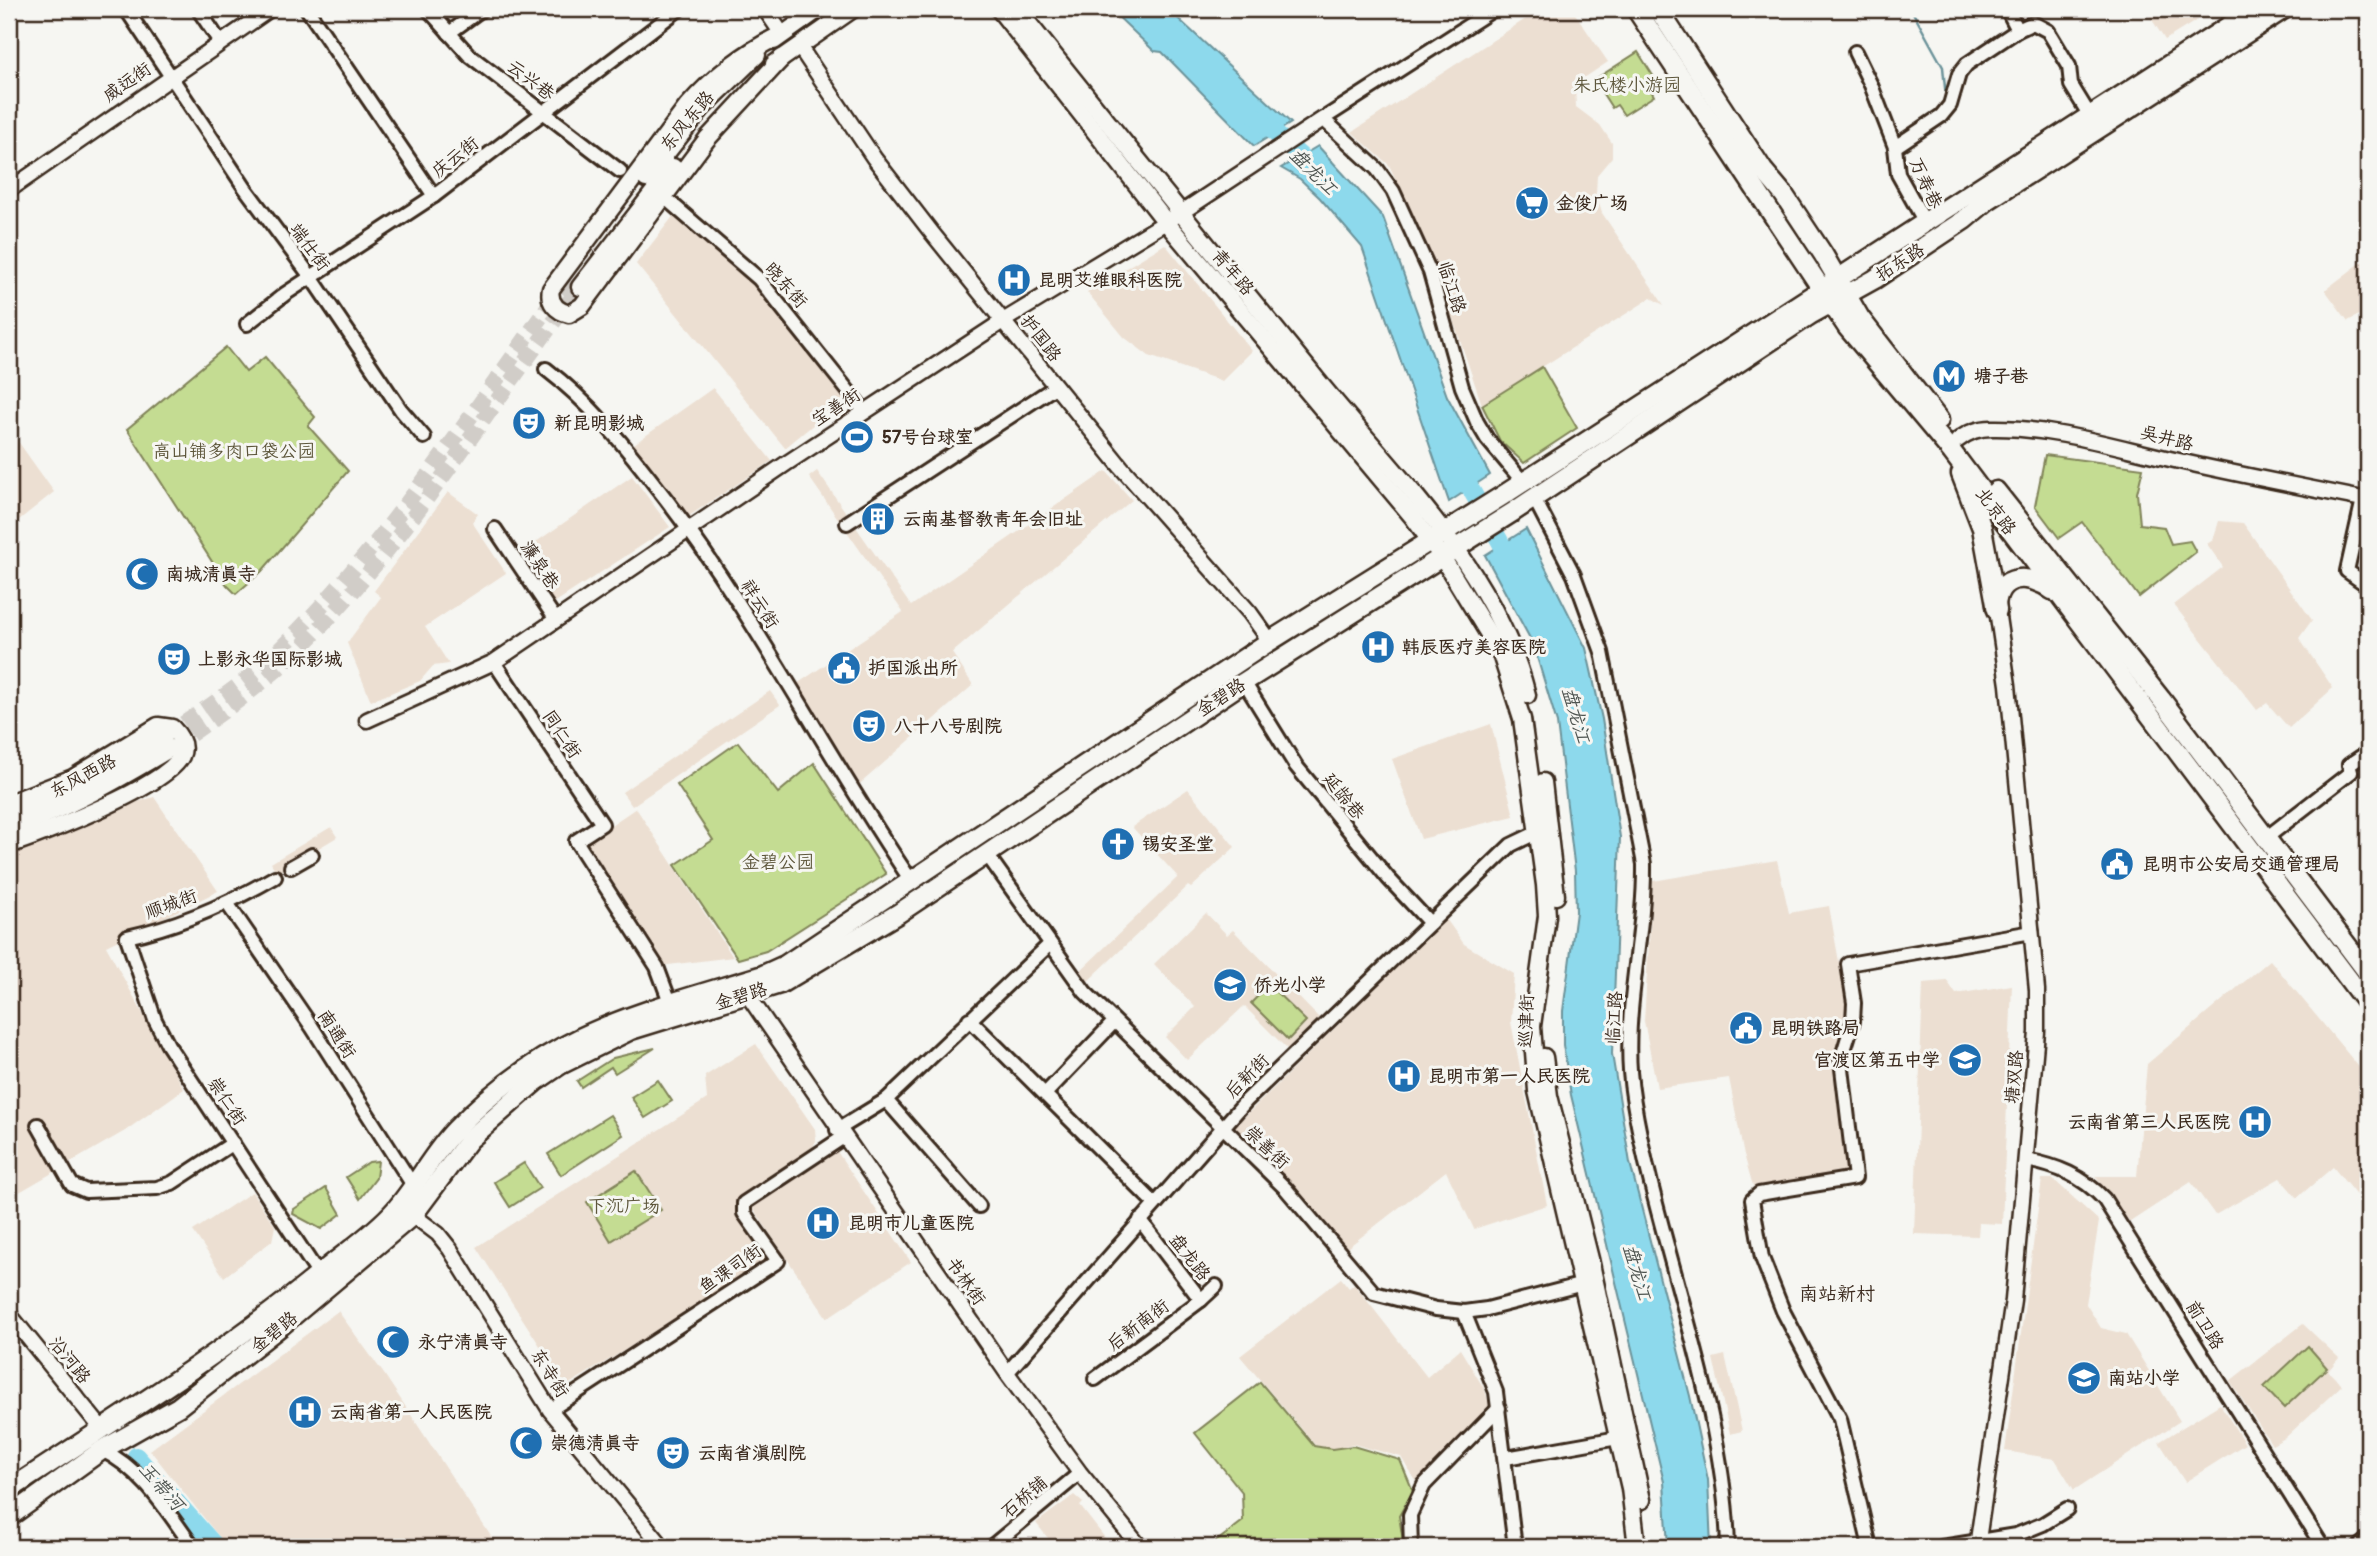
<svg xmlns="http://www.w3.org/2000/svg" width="2377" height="1556" font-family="Pangolin,'LXGW WenKai TC',sans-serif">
  <rect width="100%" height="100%" fill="#f6f6f2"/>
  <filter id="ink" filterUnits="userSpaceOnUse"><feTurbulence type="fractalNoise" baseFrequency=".0143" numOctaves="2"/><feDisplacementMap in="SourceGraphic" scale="14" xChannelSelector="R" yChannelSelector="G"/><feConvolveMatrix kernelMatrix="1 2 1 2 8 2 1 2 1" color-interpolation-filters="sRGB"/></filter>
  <g filter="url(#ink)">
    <g fill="#ecdfd2">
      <polygon points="1541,9 1572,9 1608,62 1575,84 1576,107 1600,125 1612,143 1612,157 1597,175 1596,194 1602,213 1664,305 1651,298 1482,405 1429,249 1389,165 1352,132"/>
      <polygon points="2145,9 2215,9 2165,40"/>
      <polygon points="678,210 734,254 853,392 785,448 636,264"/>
      <polygon points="2368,217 2368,310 2348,321 2325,290 2367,258 2359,247 2360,228"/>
      <polygon points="1165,244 1252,351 1222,381 1149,356 1124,337 1087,292"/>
      <polygon points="713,388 772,461 686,518 634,444"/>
      <polygon points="9,414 15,437 54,492 9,528"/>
      <polygon points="817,471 911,606 1106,471 1132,500 952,653 973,685 854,789 794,686 903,612 809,477"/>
      <polygon points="632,476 670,527 554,603 520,553"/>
      <polygon points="448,492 478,514 472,522 506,573 425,627 449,664 433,666 420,681 371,701 347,643 381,597 374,591"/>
      <polygon points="2219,521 2243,523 2312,620 2299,638 2333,688 2289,728 2267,703 2257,710 2174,605 2223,567 2207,544 2213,540"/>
      <polygon points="770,691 780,705 632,806 622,792"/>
      <polygon points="1491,724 1514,816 1421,839 1392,759"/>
      <polygon points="1188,789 1235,847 1191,888 1188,886 1087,982 1078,973 1178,877 1132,827"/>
      <polygon points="154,797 218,891 106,946 184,1089 125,1131 9,1198 9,841"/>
      <polygon points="636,808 733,957 652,967 574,850"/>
      <polygon points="331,827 337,837 277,873 271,863"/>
      <polygon points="1777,860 1789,913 1829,906 1849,1018 1845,1035 1853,1166 1847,1174 1753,1186 1743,1151 1729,1078 1657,1088 1644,1021 1650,926 1653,881"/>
      <polygon points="1206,913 1227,935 1233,930 1319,1018 1287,1049 1244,1006 1187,1060 1165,1037 1195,1007 1154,964"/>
      <polygon points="1446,919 1464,944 1514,974 1511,1022 1547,1205 1474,1229 1446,1171 1347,1248 1232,1129"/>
      <polygon points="2270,960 2368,1078 2368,1210 2333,1167 2297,1198 2280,1178 2215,1215 2191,1182 2130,1222 2095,1176 2137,1176 2147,1064"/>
      <polygon points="1947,981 1956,994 2012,985 2002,1224 1979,1223 1978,1236 1914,1234 1923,983"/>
      <polygon points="756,1044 815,1129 816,1141 809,1153 735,1202 771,1261 566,1386 476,1247 707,1099 705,1076"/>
      <polygon points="834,1147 911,1262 827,1318 750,1204"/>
      <polygon points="2042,1179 2053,1179 2099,1221 2086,1304 2101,1328 2126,1334 2180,1421 2074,1490 2055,1459 2005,1451"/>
      <polygon points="252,1192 275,1226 272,1241 224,1277 193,1231"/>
      <polygon points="1341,1278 1349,1288 1354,1284 1427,1377 1460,1349 1485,1390 1490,1409 1435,1468 1415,1481 1401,1457 1353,1444 1332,1449 1315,1445 1240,1356"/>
      <polygon points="338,1311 384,1374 498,1547 227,1547 150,1450"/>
      <polygon points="2303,1324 2339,1358 2328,1371 2342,1385 2285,1438 2272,1445 2230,1381"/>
      <polygon points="1725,1355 1742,1431 1730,1434 1713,1358"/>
      <polygon points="2220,1404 2245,1444 2185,1482 2159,1442"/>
      <polygon points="1074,1495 1083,1503 1080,1506 1112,1547 1055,1547 1036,1523"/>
    </g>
    <g fill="#c4dc92" stroke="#808358" stroke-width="2">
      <polygon points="1638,52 1657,82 1649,87 1654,96 1624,115 1617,105 1612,108 1594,80"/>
      <polygon points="226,347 246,372 265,357 315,417 308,426 348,471 262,571 236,594 227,585 127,429"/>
      <polygon points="1542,367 1577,428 1524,463 1500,441 1482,405"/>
      <polygon points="2045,455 2143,468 2137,493 2140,524 2164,527 2171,544 2190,541 2196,552 2139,597 2082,522 2059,538 2035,506"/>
      <polygon points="738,742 778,793 814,763 886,874 766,951 738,959 675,865 713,840 677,785"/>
      <polygon points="1269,985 1306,1021 1288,1040 1251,1003"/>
      <polygon points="655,1048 615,1073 611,1067 581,1087 577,1081 613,1058"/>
      <polygon points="658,1080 672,1101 645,1118 631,1097"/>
      <polygon points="610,1115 623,1135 561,1175 548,1154"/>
      <polygon points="378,1161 376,1178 360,1199 346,1177 369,1162"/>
      <polygon points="524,1163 540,1188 510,1207 494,1182"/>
      <polygon points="636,1171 661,1210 611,1241 587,1202"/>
      <polygon points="326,1188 341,1214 321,1229 293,1214 294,1209"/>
      <polygon points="2308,1346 2327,1368 2284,1408 2264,1387"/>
      <polygon points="1260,1382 1314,1446 1332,1449 1353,1446 1400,1460 1413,1491 1399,1516 1404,1547 1209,1547 1243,1521 1242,1492 1195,1433"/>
    </g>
    <g fill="#8dd9ec" stroke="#6c939a" stroke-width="2">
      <polygon points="1110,9 1168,9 1291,123 1254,146 1162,52 1154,51"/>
      <polygon points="1318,146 1383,217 1447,396 1490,475 1449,502 1362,247 1320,198 1300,179 1281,168"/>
      <polygon points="1526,529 1586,648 1602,719 1620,837 1612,1054 1630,1163 1690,1396 1708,1480 1711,1547 1668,1547 1664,1482 1571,1095 1563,1045 1563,1011 1576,912 1575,871 1557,723 1533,644 1485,555"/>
    </g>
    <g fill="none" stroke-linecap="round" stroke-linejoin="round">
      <polyline stroke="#6c939a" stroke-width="2.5" points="1911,9 1943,67 1946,98"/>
      <g stroke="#8dd9ec" stroke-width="18">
        <polyline points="1257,117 1317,171"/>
        <polyline points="1459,468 1512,563"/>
        <polyline points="136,1456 216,1547"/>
      </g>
      <g stroke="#d1cdc8" stroke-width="16" stroke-dasharray="16 8" stroke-linecap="butt">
        <path d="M164,737C200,712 240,688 271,658C385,548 477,406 569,277"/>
        <path d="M171,748C214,718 259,688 297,651C406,544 487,408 580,287"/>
      </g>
      <g stroke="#3b2a1e" stroke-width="18">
        <g id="minor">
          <polyline points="126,9 245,188 311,277 401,410 424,437"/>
          <polyline points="198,9 220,42"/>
          <polyline points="307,9 434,196"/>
          <polyline points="428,9 469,55 620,171"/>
          <polyline points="1494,9 1323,119 1377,169 1393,191 1430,272 1462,387 1477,422 1487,439 1523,482"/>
          <polyline points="2018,30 2033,23 2048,31 2069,66 2071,85 2090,116"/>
          <polyline points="449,33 482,9"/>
          <polyline points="1855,52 1871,85 1895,147"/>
          <polyline points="664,197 759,279 865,412"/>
          <polyline points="1926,224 1898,174 1895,147 1941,116 1950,105 1959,74 1967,64 2018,30 2007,9"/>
          <polyline points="247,324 285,294 434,196 679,9"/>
          <path d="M546,369C589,402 622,442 655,485C753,609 823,751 912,882"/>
          <path d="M1534,498L1574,575L1602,652L1644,864C1645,942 1620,1019 1633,1097C1657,1246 1724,1398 1728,1547"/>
          <polyline points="2363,499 2347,571 2368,586"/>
          <polyline points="847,523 1055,387"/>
          <polyline points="495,529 556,620"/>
          <polyline points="494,662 602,824 576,841 657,967 670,1002"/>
          <polyline points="1244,682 1296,766 1388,878 1430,923"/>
          <polyline points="2266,838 2351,772 2349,765 2368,752"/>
          <polyline points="988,856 1085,992 1286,1189 1374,1293 1436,1309 1464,1312 1487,1309 1591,1282"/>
          <polyline points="291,867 312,855"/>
          <path d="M275,877C230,903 178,926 127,937L155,1020L168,1045L319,1275"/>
          <polyline points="227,903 312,1027 414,1187"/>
          <polyline points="969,1019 1155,1204"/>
          <polyline points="1045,1094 1114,1022"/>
          <polyline points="886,1100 979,1206"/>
          <polyline points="38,1125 72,1185 86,1191 157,1188 172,1183 233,1143"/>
          <polyline points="837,1130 886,1100 1050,944"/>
          <path d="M2026,1160C2058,1166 2082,1176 2104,1199L2323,1547"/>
          <polyline points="1140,1220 1201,1300 1216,1286"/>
          <polyline points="1464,1312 1496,1392 1515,1547"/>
          <polyline points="1007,1373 1246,1101 1511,845 1538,832"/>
          <polyline points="1095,1379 1201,1300"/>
          <polyline points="550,1410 778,1261 744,1213 744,1203 842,1138"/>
          <path d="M102,1450C142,1469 167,1511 193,1547"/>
          <polyline points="1506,1458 1618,1438"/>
          <polyline points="991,1547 1080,1473"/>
          <polyline points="1411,1547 1410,1515 1424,1485 1499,1408"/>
          <polyline points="1870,1547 1840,1419 1783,1311 1762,1258 1752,1200 1759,1194 1855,1178 1841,1060 1853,1021 1854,1003 1848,964 2032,932"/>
          <polyline points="1942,1547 2016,1535 2043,1524 2067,1509"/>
          <polyline points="2358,1547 2368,1539"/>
        </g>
      </g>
      <g stroke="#3b2a1e" stroke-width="19">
        <g id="tertiary">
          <polyline points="765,9 782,34"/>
          <polyline points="799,46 874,158 932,233 1121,467 1250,613 1270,641"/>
          <polyline points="9,190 270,9"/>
          <path d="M1958,440C1968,432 1978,428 1992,428C2051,427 2113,446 2170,459C2236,474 2302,487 2368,500"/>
          <polyline points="367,720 494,662 787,463 1003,321 1179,214 1323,119"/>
          <polyline points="747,994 1007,1373 1080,1473 1140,1547"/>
          <polyline points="413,1215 438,1234 450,1249 550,1410 663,1547"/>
          <polyline points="9,1314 102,1429"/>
          <polyline points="1977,1547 2013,1300 2037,1032 2037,990 2008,685 1997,610"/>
        </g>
      </g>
      <g stroke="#3b2a1e" stroke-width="21">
        <g id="secondary">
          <polyline points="999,9 1166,222 1413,517 1442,557 1501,654 1522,719 1545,885 1547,916 1532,1026 1537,1091 1630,1488 1637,1547"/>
          <path d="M1017,9C1116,134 1217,257 1317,380C1396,477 1496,570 1527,695"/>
          <polyline points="774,41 819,9"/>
          <path d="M782,58L707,139L582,306L569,314C557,311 548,303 551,289L687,107C715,75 744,53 782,34"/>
          <polyline points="774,64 853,9"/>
          <polyline points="646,179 702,108 757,55"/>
          <polyline points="580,287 673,167"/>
          <polyline points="1543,782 1556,896"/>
          <path d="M9,803L73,778L158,726L172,728C180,736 186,745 181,756C166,787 43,833 9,845"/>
          <path d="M9,817C66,797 114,770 164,737"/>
          <path d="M9,829C67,809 118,780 171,748"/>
          <polyline points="1544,1057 1549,1096 1590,1259 1642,1500"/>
        </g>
      </g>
      <g stroke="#3b2a1e" stroke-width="23">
        <g id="primary">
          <polyline points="1636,9 1847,327 1952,452 2368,1005"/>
          <polyline points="1658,9 1763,170 1784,195 1823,254 1860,318 1939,420"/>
          <polyline points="1961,474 1982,528 1997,610"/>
          <polyline points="1996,491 2161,699 2368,973"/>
          <path d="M1996,606C1998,572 2031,574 2052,590"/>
          <path d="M9,1490C115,1420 224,1353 322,1272C346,1252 375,1233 395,1210C417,1185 432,1154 455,1130C549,1031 640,1013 763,975L785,965L1270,641L1502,496L2255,9"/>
          <polyline points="9,1517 102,1450 178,1407 281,1326 413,1215 469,1140 535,1082 560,1065 631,1030 780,984 899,913 1244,682 1513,512 1810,315 1875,279 1964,220 1988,200 2284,9"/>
        </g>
      </g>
      <use href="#minor" stroke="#f6f6f2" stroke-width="12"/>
      <use href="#tertiary" stroke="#f6f6f2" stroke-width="14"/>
      <use href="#secondary" stroke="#f6f6f2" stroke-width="16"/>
      <use href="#primary" stroke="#f6f6f2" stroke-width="18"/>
    </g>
  </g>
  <defs>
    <g id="supermarket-disc" transform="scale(1.75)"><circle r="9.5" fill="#1f6fb2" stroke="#f6f6f2"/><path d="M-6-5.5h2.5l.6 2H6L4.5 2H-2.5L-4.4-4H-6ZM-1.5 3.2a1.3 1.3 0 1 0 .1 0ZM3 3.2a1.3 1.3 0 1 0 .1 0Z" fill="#fff"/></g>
    <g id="hospital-disc" transform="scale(1.75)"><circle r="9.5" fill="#1f6fb2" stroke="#f6f6f2"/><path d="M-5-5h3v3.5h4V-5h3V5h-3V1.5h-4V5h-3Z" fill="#fff"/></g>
    <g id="metro-disc" transform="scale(1.75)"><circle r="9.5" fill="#1f6fb2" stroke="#f6f6f2"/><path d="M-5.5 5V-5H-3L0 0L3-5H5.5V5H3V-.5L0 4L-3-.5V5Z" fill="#fff"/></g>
    <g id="theatre-disc" transform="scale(1.75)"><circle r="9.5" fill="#1f6fb2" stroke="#f6f6f2"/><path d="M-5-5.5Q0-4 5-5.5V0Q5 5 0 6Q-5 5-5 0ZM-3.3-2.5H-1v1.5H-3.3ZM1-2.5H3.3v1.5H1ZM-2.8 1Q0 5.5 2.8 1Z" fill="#fff"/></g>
    <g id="stadium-disc" transform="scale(1.75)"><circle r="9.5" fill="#1f6fb2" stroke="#f6f6f2"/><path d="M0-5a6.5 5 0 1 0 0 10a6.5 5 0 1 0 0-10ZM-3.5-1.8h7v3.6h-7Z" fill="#fff"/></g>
    <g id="building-disc" transform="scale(1.75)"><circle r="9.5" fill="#1f6fb2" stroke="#f6f6f2"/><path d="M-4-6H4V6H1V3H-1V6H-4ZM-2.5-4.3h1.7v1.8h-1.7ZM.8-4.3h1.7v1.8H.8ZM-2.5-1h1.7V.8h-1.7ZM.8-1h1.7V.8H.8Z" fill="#fff"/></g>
    <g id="mosque-disc" transform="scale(1.75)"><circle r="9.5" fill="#1f6fb2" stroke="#f6f6f2"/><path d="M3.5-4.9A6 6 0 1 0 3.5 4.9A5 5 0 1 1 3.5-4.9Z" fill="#fff"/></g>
    <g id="civic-disc" transform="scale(1.75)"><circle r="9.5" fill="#1f6fb2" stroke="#f6f6f2"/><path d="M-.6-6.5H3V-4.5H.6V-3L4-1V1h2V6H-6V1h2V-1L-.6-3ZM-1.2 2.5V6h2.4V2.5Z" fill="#fff"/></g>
    <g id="church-disc" transform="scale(1.75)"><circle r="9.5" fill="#1f6fb2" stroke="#f6f6f2"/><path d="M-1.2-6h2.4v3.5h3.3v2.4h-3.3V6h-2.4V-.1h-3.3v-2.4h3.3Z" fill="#fff"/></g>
    <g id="school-disc" transform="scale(1.75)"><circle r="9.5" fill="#1f6fb2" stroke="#f6f6f2"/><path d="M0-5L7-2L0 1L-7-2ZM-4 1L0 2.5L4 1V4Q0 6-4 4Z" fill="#fff"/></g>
  </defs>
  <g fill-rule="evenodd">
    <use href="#supermarket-disc" x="1532" y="203"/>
    <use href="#hospital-disc" x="1014" y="280"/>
    <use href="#metro-disc" x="1949" y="376"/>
    <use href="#theatre-disc" x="529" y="423"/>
    <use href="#stadium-disc" x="857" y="437"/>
    <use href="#building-disc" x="878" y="519"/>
    <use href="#mosque-disc" x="142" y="574"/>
    <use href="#hospital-disc" x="1378" y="647"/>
    <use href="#theatre-disc" x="174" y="659"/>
    <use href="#civic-disc" x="844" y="668"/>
    <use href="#theatre-disc" x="869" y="726"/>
    <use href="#church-disc" x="1118" y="844"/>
    <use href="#civic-disc" x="2117" y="864"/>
    <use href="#school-disc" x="1230" y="985"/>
    <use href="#civic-disc" x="1746" y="1028"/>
    <use href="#school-disc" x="1965" y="1060"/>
    <use href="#hospital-disc" x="1404" y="1076"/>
    <use href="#hospital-disc" x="2255" y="1122"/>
    <use href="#hospital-disc" x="823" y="1223"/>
    <use href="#mosque-disc" x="393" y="1342"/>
    <use href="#school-disc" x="2084" y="1378"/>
    <use href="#hospital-disc" x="305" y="1412"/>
    <use href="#mosque-disc" x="526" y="1443"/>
    <use href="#theatre-disc" x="673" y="1453"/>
  </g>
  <g text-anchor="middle" stroke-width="6" stroke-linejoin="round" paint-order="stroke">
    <g font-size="18" fill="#3b2a1e" stroke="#f6f6f2">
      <text transform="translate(531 80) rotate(37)" y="6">云兴巷</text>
      <text transform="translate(127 82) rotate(-35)" y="6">威远街</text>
      <text transform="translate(687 121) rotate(-50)" y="6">东风东路</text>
      <text transform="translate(455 157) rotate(-38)" y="6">庆云街</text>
      <text transform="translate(1926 183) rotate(65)" y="6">万寿巷</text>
      <text transform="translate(310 247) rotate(54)" y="6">端仕街</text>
      <text transform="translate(1900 262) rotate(-33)" y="6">拓东路</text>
      <text transform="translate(1233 272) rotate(50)" y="6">青年路</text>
      <text transform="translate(786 285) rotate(48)" y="6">晓东街</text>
      <text transform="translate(1452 287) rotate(72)" y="6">临江路</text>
      <text transform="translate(1041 338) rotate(52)" y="6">护国路</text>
      <text transform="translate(836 407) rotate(-33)" y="6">宝善街</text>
      <text transform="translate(2167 438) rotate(14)" y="6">吴井路</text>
      <text transform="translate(1996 511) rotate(53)" y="6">北京路</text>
      <text transform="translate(540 565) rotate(56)" y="6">濂泉巷</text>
      <text transform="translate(760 604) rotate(58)" y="6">祥云街</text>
      <text transform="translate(1221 697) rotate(-33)" y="6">金碧路</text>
      <text transform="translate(562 734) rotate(56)" y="6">同仁街</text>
      <text transform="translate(83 776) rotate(-28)" y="6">东风西路</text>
      <text transform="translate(1344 796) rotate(51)" y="6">延龄巷</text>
      <text transform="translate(171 904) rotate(-20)" y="6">顺城街</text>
      <text transform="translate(741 996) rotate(-17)" y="6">金碧路</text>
      <text transform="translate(1614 1018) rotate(-87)" y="6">临江路</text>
      <text transform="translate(1526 1021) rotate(-88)" y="6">巡津街</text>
      <text transform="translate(337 1034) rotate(57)" y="6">南通街</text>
      <text transform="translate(1247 1076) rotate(-45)" y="6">后新街</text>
      <text transform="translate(2014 1077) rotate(-85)" y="6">塘双路</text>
      <text transform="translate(227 1101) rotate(56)" y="6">崇仁街</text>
      <text transform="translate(1267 1147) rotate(43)" y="6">崇善街</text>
      <text transform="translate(1190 1257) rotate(52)" y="6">盘龙路</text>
      <text transform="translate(730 1269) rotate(-35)" y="6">鱼课司街</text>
      <text transform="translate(966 1281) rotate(55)" y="6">书林街</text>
      <text transform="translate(1138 1325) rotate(-37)" y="6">后新南街</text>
      <text transform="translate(2205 1325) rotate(58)" y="6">前卫路</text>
      <text transform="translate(274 1332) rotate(-39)" y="6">金碧路</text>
      <text transform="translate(70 1360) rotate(51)" y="6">沿河路</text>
      <text transform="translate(550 1373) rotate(58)" y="6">东寺街</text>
      <text transform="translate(1024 1497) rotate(-40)" y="6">石桥铺</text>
    </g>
    <g font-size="18" fill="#5d563b" stroke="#f6f6f2">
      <text x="1627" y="91">朱氏楼小游园</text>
      <text x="234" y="457">高山铺多肉口袋公园</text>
      <text x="778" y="868">金碧公园</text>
      <text x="624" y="1212">下沉广场</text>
    </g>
    <g font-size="18" font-weight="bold" fill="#3b2a1e" stroke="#f6f6f2" text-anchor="start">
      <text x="1556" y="209">金俊广场</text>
      <text x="1038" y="286">昆明艾维眼科医院</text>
      <text x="1974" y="382">塘子巷</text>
      <text x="554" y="429">新昆明影城</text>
      <text x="882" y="443">57号台球室</text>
      <text x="903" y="525">云南基督教青年会旧址</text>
      <text x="166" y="580">南城清真寺</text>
      <text x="1402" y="653">韩辰医疗美容医院</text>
      <text x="198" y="665">上影永华国际影城</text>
      <text x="868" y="674">护国派出所</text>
      <text x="894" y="732">八十八号剧院</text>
      <text x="1142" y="850">锡安圣堂</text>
      <text x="2142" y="870">昆明市公安局交通管理局</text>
      <text x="1254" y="991">侨光小学</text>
      <text x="1770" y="1034">昆明铁路局</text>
      <text x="1940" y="1066" text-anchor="end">官渡区第五中学</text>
      <text x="1428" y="1082">昆明市第一人民医院</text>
      <text x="2230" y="1128" text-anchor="end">云南省第三人民医院</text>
      <text x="848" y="1229">昆明市儿童医院</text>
      <text x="418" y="1348">永宁清真寺</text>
      <text x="2108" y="1384">南站小学</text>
      <text x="330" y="1418">云南省第一人民医院</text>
      <text x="550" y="1449">崇德清真寺</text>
      <text x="698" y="1459">云南省滇剧院</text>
    </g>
    <g font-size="19" font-style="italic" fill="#505652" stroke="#f6f6f2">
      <text transform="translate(1314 171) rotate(45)" y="7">盘龙江</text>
      <text transform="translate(1577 715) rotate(74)" y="7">盘龙江</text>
      <text transform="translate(1638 1272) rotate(74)" y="7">盘龙江</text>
      <text transform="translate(162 1486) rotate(49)" y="7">玉带河</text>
    </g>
    <g font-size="19" fill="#3b2a1e" stroke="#f6f6f2">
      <text x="1837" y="1300">南站新村</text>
    </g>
  </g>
  <rect width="2377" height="1556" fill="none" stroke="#f6f6f2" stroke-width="35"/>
  <rect x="18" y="18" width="2342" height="1521" fill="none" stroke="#3b2a1e" stroke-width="2.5" filter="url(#ink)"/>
</svg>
